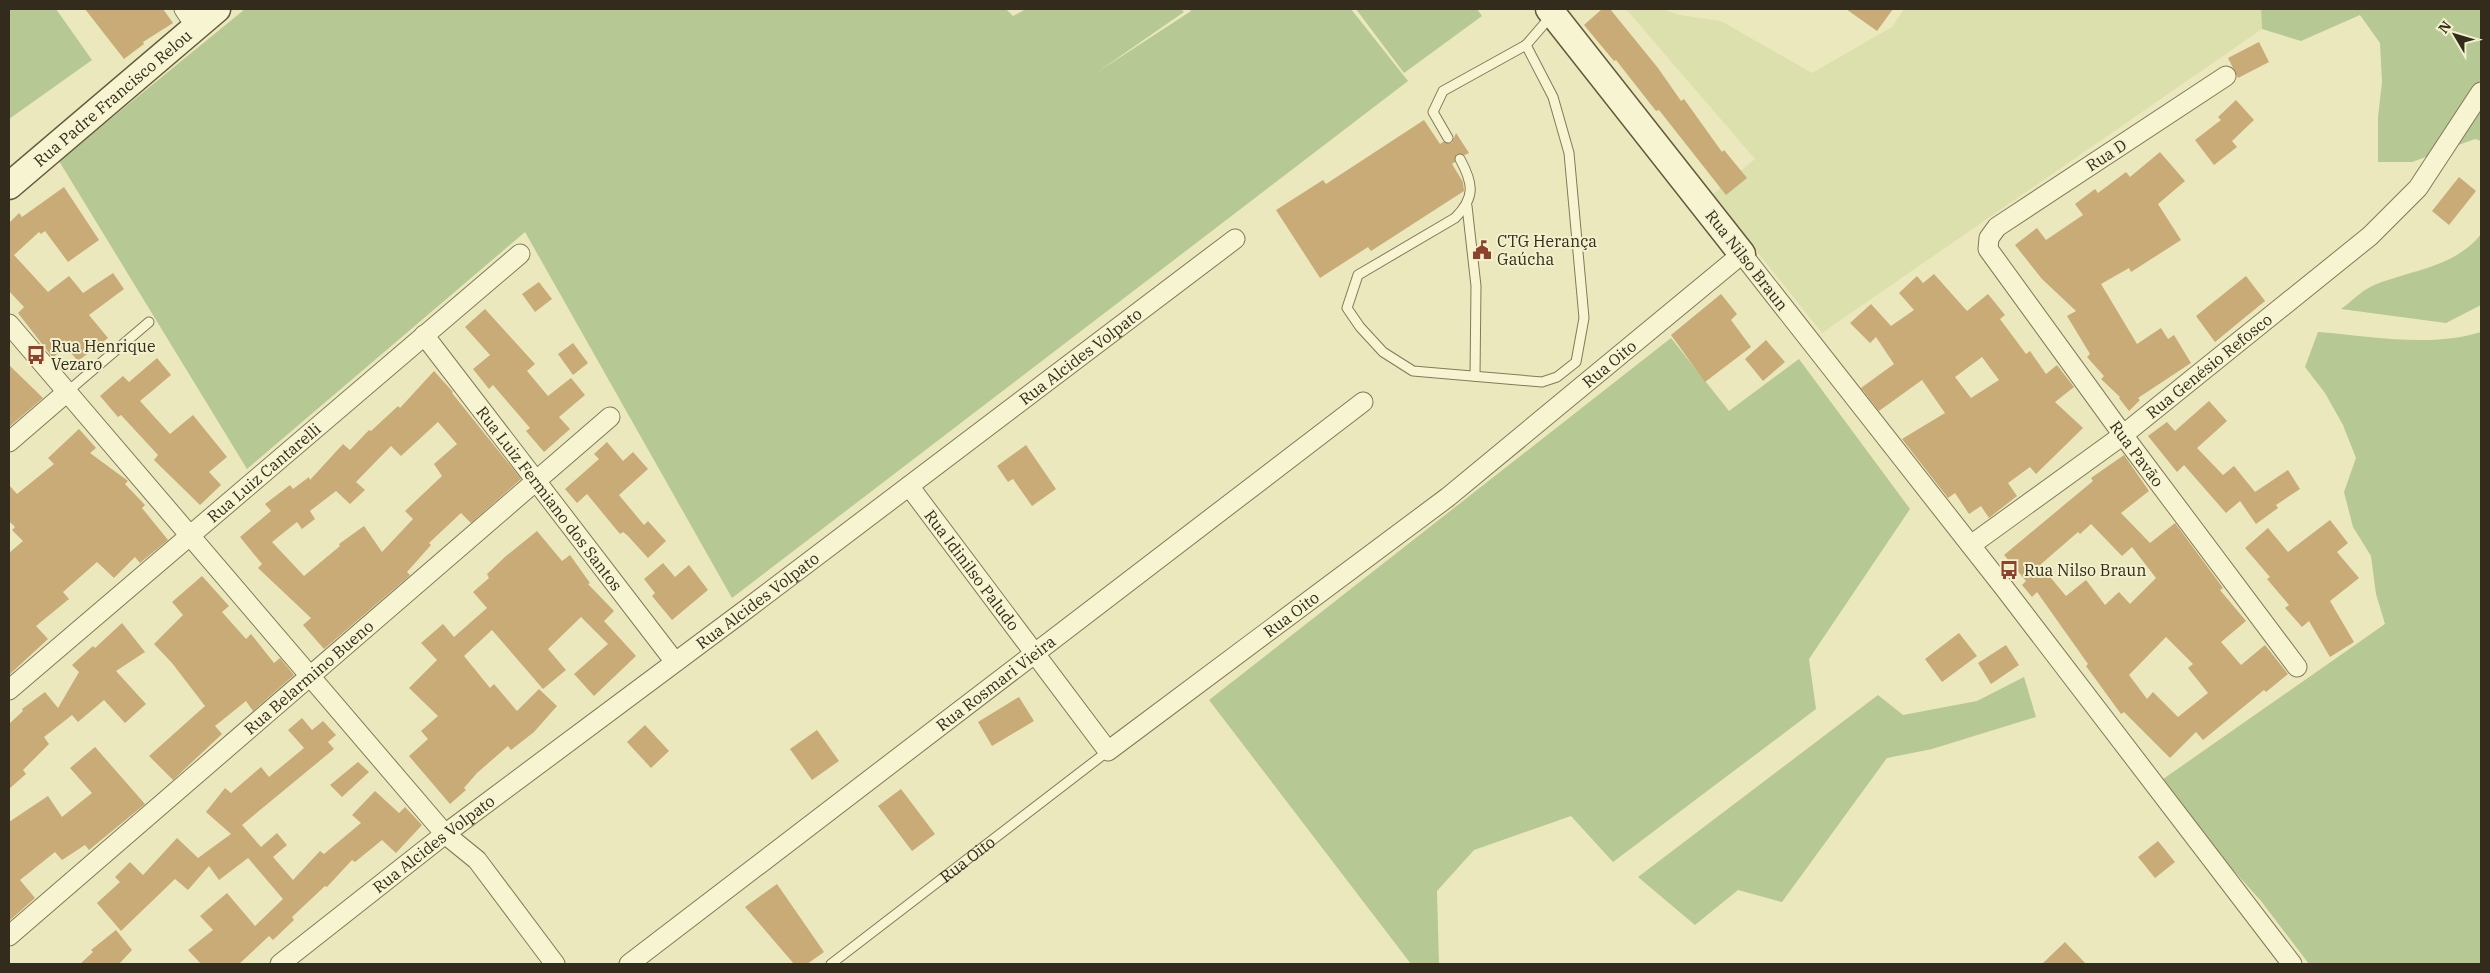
<svg xmlns="http://www.w3.org/2000/svg" width="2490" height="973" font-family="'IBM Plex Serif',serif">
  <rect width="100%" height="100%" fill="#ebe8be"/>
  <polygon fill="#dce0ac" points="1626,9 1662,9 1680,15 1721,21 1812,73 1892,27 1904,9 2261,9 2262,29 1822,333 1712,195 1755,159"/>
  <g fill="#b6c893">
    <polygon points="9,9 56,9 92,60 9,119"/>
    <polygon points="245,9 1006,9 1013,16 1026,9 1181,9 1184,12 1096,73 1191,11 1189,9 1351,9 1408,81 732,598 525,232 247,469 59,161"/>
    <polygon points="1356,9 1477,9 1482,16 1404,73"/>
    <polygon points="2261,9 2481,9 2481,141 2475,139 2412,162 2378,162 2378,117 2382,82 2380,43 2360,15 2301,41 2262,29"/>
    <path d="M2481,234V305L2446,323L2341,309C2351,302 2361,291 2372,286C2409,270 2455,268 2481,234Z"/>
    <path d="M2318,332C2371,336 2430,348 2481,332V964H2309L2261,901L2156,784L2385,624L2376,594L2371,556L2353,527L2344,492L2356,458L2343,425L2325,393L2305,367Z"/>
    <polygon points="1671,338 1729,411 1799,359 1910,509 1809,659 1816,709 1613,862 1571,816 1474,850 1437,891 1439,964 1411,964 1209,700"/>
    <polygon points="2024,677 2036,717 1932,749 1887,758 1782,902 1738,890 1695,925 1638,877 1878,695 1903,715 1977,701"/>
  </g>
  <g fill="#c8ab76" fill-rule="evenodd">
    <polygon points="85,9 163,9 173,23 143,42 144,44 124,59"/>
    <polygon points="1602,9 1610,9 1658,68 1681,101 1684,99 1722,152 1724,150 1747,178 1726,195 1659,110 1656,111 1616,60 1614,61 1584,25"/>
    <polygon points="1846,9 1893,9 1877,31"/>
    <polygon points="2259,42 2269,62 2238,78 2228,58"/>
    <polygon points="2236,100 2254,120 2232,141 2237,147 2214,165 2195,140 2221,120 2218,117"/>
    <polygon points="1424,120 1440,144 1443,142 1452,143 1456,133 1469,153 1465,155 1457,154 1455,162 1452,164 1463,182 1464,191 1371,251 1368,247 1320,278 1276,210 1323,180 1326,184"/>
    <polygon points="2160,152 2185,181 2158,204 2181,240 2131,272 2129,268 2101,284 2137,344 2161,328 2168,339 2174,335 2191,363 2138,398 2140,400 2129,411 2119,398 2120,397 2101,379 2104,376 2087,357 2090,354 2067,316 2076,311 2042,279 2015,245 2037,228 2046,240 2083,215 2075,204 2095,189 2098,193 2126,172 2130,177"/>
    <polygon points="2459,177 2476,191 2449,225 2432,211"/>
    <polygon points="64,187 99,240 68,262 45,231 41,234 39,232 14,255 48,292 69,276 83,293 113,273 124,289 89,315 108,338 78,361 65,346 53,358 18,313 24,307 9,291 9,223 19,213 22,217"/>
    <path d="M1934,274L1967,311L1988,294L2005,315L2000,319L2026,354L2030,351L2046,374L2057,365L2074,387L2055,402L2083,428L2036,474L2030,467L2008,483L2017,496L1989,518L1981,506L1969,514L1955,493L1948,498L1902,439L1945,413L1922,380L1879,411L1861,388L1894,364L1876,337L1870,343L1850,323L1871,304L1891,326L1914,310L1899,293L1917,276L1923,283ZM1982,357L1999,380L1971,398L1955,377Z"/>
    <polygon points="2246,276 2265,301 2215,342 2196,316"/>
    <polygon points="539,282 552,299 535,312 522,294"/>
    <polygon points="1721,294 1737,314 1731,320 1751,347 1705,382 1671,335"/>
    <polygon points="485,309 535,364 527,371 548,396 571,378 585,395 559,417 570,429 544,452 526,431 530,428 493,385 489,389 473,369 490,355 465,327"/>
    <polygon points="1766,340 1785,362 1763,381 1745,359"/>
    <polygon points="573,343 588,363 573,375 558,354"/>
    <polygon points="157,358 171,375 140,401 170,434 193,415 227,457 209,472 221,485 200,505 154,460 158,455 121,415 118,417 100,396 123,376 129,382"/>
    <polygon points="9,365 43,398 9,427"/>
    <path d="M434,371L453,392L452,393L521,479L471,523L461,513L429,543L431,545L407,572L410,575L408,577L324,649L303,625L311,618L258,568L262,564L240,537L271,511L265,504L290,485L293,489L309,477L310,480L343,444L350,450L369,430L371,431L398,406L400,408ZM438,422L457,444L434,464L442,476L405,511L413,519L382,552L364,526L339,544L340,546L304,576L272,542L297,522L302,529L315,519L310,511L336,491L350,504L365,490L356,482L391,446L401,456Z"/>
    <polygon points="2209,401 2227,421 2197,448 2223,475 2234,466 2255,492 2288,470 2300,489 2276,505 2278,508 2256,524 2240,501 2226,513 2184,465 2177,472 2148,436 2167,422 2175,431"/>
    <polygon points="79,429 96,448 90,453 128,481 125,484 145,505 142,508 168,540 140,563 135,557 114,578 97,562 63,592 69,599 36,626 48,639 9,675 9,553 23,541 12,530 15,527 9,521 9,485 17,494 54,464 48,458"/>
    <polygon points="607,442 623,461 633,452 648,469 619,495 644,525 648,521 666,541 648,558 628,536 623,532 620,534 587,494 577,503 565,489 599,459 594,454"/>
    <polygon points="1026,445 1056,489 1032,506 1013,479 1008,482 997,466"/>
    <path d="M2124,455L2149,491L2121,513L2150,543L2175,523L2223,588L2220,590L2246,621L2221,642L2241,665L2265,645L2288,674L2266,692L2264,690L2203,740L2196,732L2170,758L2124,712L2121,714L2086,666L2088,664L2037,592L2032,597L2022,585L2026,581L2004,555L2093,481L2091,478ZM2091,524L2122,556L2132,547L2156,578L2130,604L2119,592L2105,605L2086,580L2066,596L2040,565L2078,532L2080,534ZM2166,637L2193,664L2188,668L2208,693L2178,717L2153,692L2147,699L2129,675Z"/>
    <polygon points="2330,520 2348,543 2337,552 2359,578 2330,601 2354,642 2330,657 2309,621 2302,627 2285,608 2289,605 2267,579 2270,577 2245,548 2268,528 2288,552"/>
    <polygon points="537,531 562,561 570,555 590,583 588,584 614,611 604,621 636,656 594,696 574,674 608,644 581,617 548,649 566,670 543,689 492,630 464,656 490,688 494,684 517,711 539,689 557,706 534,732 511,750 508,746 477,773 464,788 466,790 450,804 409,756 428,739 421,731 438,716 409,688 437,660 421,643 443,624 454,637 487,608 473,592 489,578 487,574 506,556"/>
    <polygon points="663,563 675,577 689,565 708,590 672,620 652,596 655,593 644,579"/>
    <polygon points="202,576 229,606 222,612 246,639 251,634 274,663 280,658 294,675 253,711 246,701 215,726 222,734 173,780 149,756 205,706 172,663 154,644 183,615 172,602"/>
    <polygon points="122,623 145,652 116,671 146,704 125,723 104,700 78,722 72,715 44,737 49,744 23,770 26,774 9,789 9,724 23,711 22,709 45,692 58,708 79,672 72,665 93,646 95,648"/>
    <polygon points="1959,633 1977,656 1942,682 1925,659"/>
    <polygon points="2006,645 2019,665 1991,684 1978,663"/>
    <polygon points="1019,697 1034,721 992,746 978,722"/>
    <polygon points="302,718 312,730 323,721 336,735 328,742 334,749 242,825 261,847 277,833 287,845 273,857 293,880 320,851 324,854 361,823 352,815 375,791 399,813 405,807 422,825 396,853 382,840 355,862 352,860 327,887 325,886 292,917 294,920 273,940 269,936 239,964 201,964 188,950 213,930 200,916 227,893 255,926 283,899 248,858 219,880 209,866 188,890 175,879 121,931 97,903 120,882 115,877 130,862 143,875 177,838 198,858 231,834 206,812 225,788 231,793 261,767 269,777 304,748 288,730"/>
    <polygon points="645,725 669,751 651,768 627,742"/>
    <polygon points="817,730 839,761 812,780 790,749"/>
    <polygon points="95,747 145,804 89,850 85,845 62,860 55,852 20,880 35,898 9,921 9,822 48,796 62,817 92,793 70,768"/>
    <polygon points="358,762 369,772 342,797 330,785"/>
    <polygon points="901,789 935,834 912,851 878,806"/>
    <polygon points="2158,841 2175,862 2155,878 2138,857"/>
    <polygon points="777,884 824,952 807,964 794,964 745,907"/>
    <polygon points="116,930 132,950 119,964 80,964 93,952 91,950"/>
    <polygon points="2065,942 2086,964 2042,964"/>
  </g>
  <g fill="none" stroke-linecap="round" stroke-linejoin="round">
    <g stroke="#837958" stroke-width="11">
      <g id="lane">
        <polyline points="1448,138 1433,112 1443,91 1526,45 1551,16"/>
        <path d="M1460,159C1473,183 1476,197 1455,218L1358,275L1347,308L1360,327L1383,352L1413,371L1542,382L1557,377L1576,362L1584,318L1569,153L1553,97L1526,45"/>
        <polyline points="1467,206 1476,286 1475,376"/>
        <polyline points="67,392 149,322"/>
        <path id="s1" d="M831,964L1108,751"/>
      </g>
    </g>
    <g stroke="#837958" stroke-width="21">
      <g id="street">
        <polyline points="184,9 196,27"/>
        <path id="s2" d="M2226,76L1997,227L1989,238L1988,249L2123,435L2297,667"/>
        <polyline points="9,324 445,834 477,860 555,964"/>
        <path id="s3" d="M424,335L675,662"/>
        <polyline points="9,442 67,392"/>
        <path id="s4" d="M909,486L1108,751L1448,497L1742,254L2005,589L2292,964"/>
        <path id="s5" d="M1971,545L2123,435L2370,236L2418,188L2481,92"/>
        <path id="s6" d="M9,690L520,254"/>
        <path id="s7" d="M9,936L610,417"/>
        <path id="s8" d="M280,964L445,834L744,611L1235,239"/>
        <path id="s9" d="M629,964L1363,402"/>
      </g>
    </g>
    <g stroke="#64593b" stroke-width="29">
      <g id="secondary">
        <polyline points="1549,9 1742,254"/>
        <path id="s10" d="M9,186L217,9"/>
      </g>
    </g>
    <use href="#lane" stroke="#f7f4d1" stroke-width="9"/>
    <use href="#street" stroke="#f7f4d1" stroke-width="19"/>
    <use href="#secondary" stroke="#f7f4d1" stroke-width="26"/>
  </g>
  <defs>
    <g id="civic-bare" transform="scale(1.5)"><path d="M-.6-6.5H3V-4.5H.6V-3L4-1V1h2V6H-6V1h2V-1L-.6-3ZM-1.2 2.5V6h2.4V2.5Z" fill="#8f422b" stroke="#f3f1cd" stroke-width="2.5" paint-order="stroke"/></g>
    <g id="bus-bare" transform="scale(1.5)"><path d="M-5-6H5V4H4V6H2V4H-2V6H-4V4H-5ZM-3.5-4V0h7V-4ZM-3.5 1.2v1.5H-2V1.2ZM2 1.2v1.5H3.5V1.2Z" fill="#8f422b" stroke="#f3f1cd" stroke-width="2.5" paint-order="stroke"/></g>
  </defs>
  <g fill-rule="evenodd">
    <use href="#civic-bare" x="1482" y="250"/>
    <use href="#bus-bare" x="36" y="355"/>
    <use href="#bus-bare" x="2009" y="570"/>
  </g>
  <g text-anchor="middle" stroke-width="4" stroke-linejoin="round" paint-order="stroke">
    <g font-size="16" fill="#332c1c" stroke="#f3f1cd">
      <text dy="6" stroke="none"><textPath href="#s10" startOffset="136">Rua Padre Francisco Relou</textPath></text>
      <text transform="translate(2106 155) rotate(-33)" y="6">Rua D</text>
      <text transform="translate(1747 260) rotate(52)" y="6">Rua Nilso Braun</text>
      <text dy="6" stroke="none"><textPath href="#s8" startOffset="1005">Rua Alcides Volpato</textPath></text>
      <text dy="6" stroke="none"><textPath href="#s4" startOffset="965">Rua Oito</textPath></text>
      <text dy="6" stroke="none"><textPath href="#s5" startOffset="298">Rua Genésio Refosco</textPath></text>
      <text dy="6" stroke="none"><textPath href="#s2" startOffset="552">Rua Pavão</textPath></text>
      <text dy="6" stroke="none"><textPath href="#s6" startOffset="335">Rua Luiz Cantarelli</textPath></text>
      <text dy="6" stroke="none"><textPath href="#s3" startOffset="206">Rua Luiz Fermiano dos Santos</textPath></text>
      <text dy="6" stroke="none"><textPath href="#s4" startOffset="105">Rua Idinilso Paludo</textPath></text>
      <text dy="6" stroke="none"><textPath href="#s8" startOffset="600">Rua Alcides Volpato</textPath></text>
      <text dy="6" stroke="none"><textPath href="#s4" startOffset="560">Rua Oito</textPath></text>
      <text dy="6" stroke="none"><textPath href="#s7" startOffset="396">Rua Belarmino Bueno</textPath></text>
      <text dy="6" stroke="none"><textPath href="#s9" startOffset="462">Rua Rosmari Vieira</textPath></text>
      <text dy="6" stroke="none"><textPath href="#s8" startOffset="195">Rua Alcides Volpato</textPath></text>
      <text dy="6" stroke="none"><textPath href="#s1" startOffset="172">Rua Oito</textPath></text>
    </g>
    <g font-size="16" fill="#332c1c" stroke="#f3f1cd" text-anchor="start">
      <text x="1497" y="247">CTG Herança<tspan x="1497" dy="18">Gaúcha</tspan></text>
      <text x="51" y="352">Rua Henrique<tspan x="51" dy="18">Vezaro</tspan></text>
      <text x="2024" y="576">Rua Nilso Braun</text>
    </g>
  </g>
  <rect width="2490" height="973" fill="none" stroke="#332c1c" stroke-width="20"/>
  <g transform="translate(2455 35) rotate(308)" stroke="#f3f1cd" stroke-width="4" paint-order="stroke">
  <path d="M0-4L9 19L0 12L-9 19Z" fill="#332c1c"/>
  <text y="-8" font-size="14" font-weight="bold" text-anchor="middle" fill="#332c1c">N</text>
  </g>
</svg>
